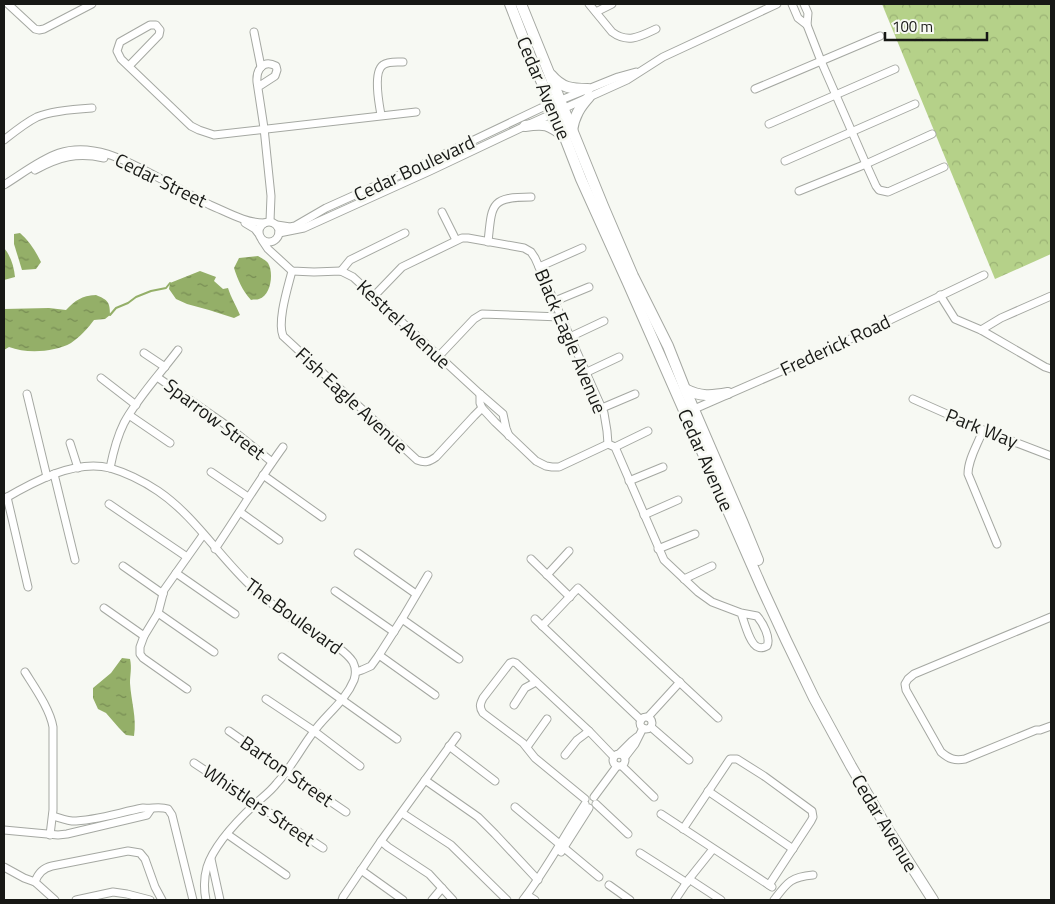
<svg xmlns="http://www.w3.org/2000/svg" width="1055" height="904" font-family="'Titillium Web',sans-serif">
  <defs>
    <pattern id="forest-crowns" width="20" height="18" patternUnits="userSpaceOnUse" patternTransform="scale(1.25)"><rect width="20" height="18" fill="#b5d189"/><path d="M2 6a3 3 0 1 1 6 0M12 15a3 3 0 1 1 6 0" fill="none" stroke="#9bb375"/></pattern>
    <pattern id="water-ripples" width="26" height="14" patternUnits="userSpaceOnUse" patternTransform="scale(1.25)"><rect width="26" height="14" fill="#94af68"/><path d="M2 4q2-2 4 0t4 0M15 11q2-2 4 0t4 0" fill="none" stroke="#788d54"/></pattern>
  </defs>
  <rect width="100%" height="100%" fill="#f7f9f3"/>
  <polygon fill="url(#forest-crowns)" points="882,4 1051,4 1051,254 995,279"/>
  <g fill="url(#water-ripples)">
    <path d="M20,233C29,241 35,250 41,262L36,269L22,270L14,244V234Z"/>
    <path d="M4,248C11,256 14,267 15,277L4,280Z"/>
    <path d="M258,256C261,258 266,260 268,263C274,273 271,295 259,299C257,300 254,299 251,300C242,290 238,280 234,268L239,258Z"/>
    <path d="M200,271L216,277L214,281L223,289L228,288C231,298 236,305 240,315L234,318L209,310L187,304L176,299L169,289L170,283Z"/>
    <path d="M96,295C108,300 110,302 110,315L105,319L94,320C88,328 80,337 71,343C55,352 27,354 9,347L4,350V309L49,308L66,310C76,300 81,296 96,295Z"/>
    <path d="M122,658L130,659C132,668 130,675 130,683C131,701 137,718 134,736L126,735L119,728L106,713L98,709L93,698V688L111,673Z"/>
  </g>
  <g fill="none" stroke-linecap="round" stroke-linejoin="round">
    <polyline stroke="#94af68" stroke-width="2" points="110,315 116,308 128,303 136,297 151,291 166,288 170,283"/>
    <g stroke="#a5a8a2" stroke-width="9">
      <g id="minor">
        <polyline points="8,4 35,29 39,30 44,29 92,4"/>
        <path d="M589,4L612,32C628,44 641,36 656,29"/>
        <polyline points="792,4 798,18 807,25"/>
        <polyline points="804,4 808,13 807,25 821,61 866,164 876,186 879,190 888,192 944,167"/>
        <polyline points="596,12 612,4"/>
        <polyline points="254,32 261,67"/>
        <polyline points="129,66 159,35 160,30 156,25 150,25 120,42 117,51 121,59 191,126 199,130 214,135 416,112"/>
        <path d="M258,87L275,76L277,70L276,66C263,59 256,70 257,82L264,128L271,196L270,221"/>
        <polyline points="755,89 880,36"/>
        <path d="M381,115C379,104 373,72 383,65C388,61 397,62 403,62"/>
        <polyline points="769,124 895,69"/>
        <path d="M4,140C14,132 25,123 37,117C51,111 76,109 92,108"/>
        <polyline points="785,161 915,104"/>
        <path d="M35,170C59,157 77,152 104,158"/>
        <path d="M4,185C22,174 39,160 59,153C96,141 132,164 163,180C179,189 194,197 210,205C227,212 245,223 264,223"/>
        <polyline points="799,191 866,164 932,134"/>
        <polyline points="442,212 456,240"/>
        <circle cx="269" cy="232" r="10"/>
        <polyline points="245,223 255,229 258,233"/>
        <polyline points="277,225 290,227 295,226 326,208 415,168 541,108 618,77 636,72"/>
        <polyline points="279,233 304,228 430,171 525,126 627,80 663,57 777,4"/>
        <polyline points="262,240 268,249 292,271 314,272 341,271 353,277 480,394 503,414 506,428 509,436"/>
        <path d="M488,242C492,204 490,197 531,197"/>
        <polyline points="539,267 582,248"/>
        <path d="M292,271C288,287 277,321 283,336L417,460C425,463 429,462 436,457L474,416L482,408"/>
        <polyline points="341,271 350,260 405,233"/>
        <polyline points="940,295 955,319 981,330 1045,367 1051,369"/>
        <polyline points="374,296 402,267 462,238 468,238 524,248 531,252 535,258 604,413 607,431 608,444"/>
        <polyline points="555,301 589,287"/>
        <polyline points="981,330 1001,318 1051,296"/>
        <polyline points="570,337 604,321"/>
        <polyline points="144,353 165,367"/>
        <polyline points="439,356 474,319 482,314 561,317"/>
        <polyline points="585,373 619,357"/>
        <polyline points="157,377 226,425 272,462"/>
        <polyline points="101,378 136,405"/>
        <polyline points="27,394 47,477"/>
        <polyline points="480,394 480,403 482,408 495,422 536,461 546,466 552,467 559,467 608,444"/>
        <polyline points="913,399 983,430 1051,456"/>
        <polyline points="602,408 635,394"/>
        <polyline points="692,410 800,363 984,275"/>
        <polyline points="129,415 170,443"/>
        <path d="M983,430C978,444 968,459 968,474L997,544"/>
        <polyline points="70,443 78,468"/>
        <path d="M608,444L615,447L664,560L698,592L712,602L741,613L757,616C763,623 771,638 767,646C764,647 762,649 758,647C750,645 744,621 741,613"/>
        <polyline points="615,447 648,431"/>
        <path d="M110,468C113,453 117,437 124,423C138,397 160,374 178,350"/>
        <polyline points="211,472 248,497"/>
        <polyline points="54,474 75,560"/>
        <polyline points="263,475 322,517"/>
        <polyline points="629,481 663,467"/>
        <polyline points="7,497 28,587"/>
        <path d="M4,499C33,482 75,459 110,468C127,473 143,481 158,491C195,516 220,558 253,588C270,603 288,617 307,629C322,639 343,647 353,662C356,668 356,674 354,680C345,702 325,715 312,734C300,750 291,768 277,783C271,791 263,797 255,804C239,819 214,845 207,867C204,877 204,890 206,900"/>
        <polyline points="109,504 187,557"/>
        <polyline points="240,512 279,540"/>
        <polyline points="644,515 678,500"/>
        <path d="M215,549C238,515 259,480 283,447"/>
        <polyline points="658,549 695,534"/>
        <polyline points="358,553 416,594"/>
        <polyline points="531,559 570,597"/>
        <polyline points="123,566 163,594"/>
        <polyline points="176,573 235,614"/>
        <polyline points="547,575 569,551"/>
        <polyline points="684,579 712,566"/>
        <polyline points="335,591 394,632"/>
        <polyline points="104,608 144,636"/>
        <polyline points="158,613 214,652"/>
        <path d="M1051,617L914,674L908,679L905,684L906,690L941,752C949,759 955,761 965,759L1036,730H1040L1051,726"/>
        <polyline points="402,619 459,659"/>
        <polyline points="535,619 641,720"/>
        <polyline points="542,626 578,588 718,718"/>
        <polyline points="379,655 435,695"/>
        <polyline points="282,657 397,739"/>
        <path d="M25,672C35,688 50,709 53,727V810L50,835"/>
        <polyline points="356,672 362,670 371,666 379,655 402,619 428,575"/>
        <polyline points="187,689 143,658 140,654 140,647 144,636 158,613 164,590 203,535"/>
        <polyline points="266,699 314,731 360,766"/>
        <polyline points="514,705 525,688 536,682"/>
        <circle cx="646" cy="723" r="6"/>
        <polyline points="648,717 680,682"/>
        <polyline points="651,727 689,760"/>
        <polyline points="229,731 287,772 346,812"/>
        <polyline points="449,746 495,781"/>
        <polyline points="527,747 547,719"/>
        <circle cx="619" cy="760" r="6"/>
        <polyline points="619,754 632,741 637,737"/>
        <polyline points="565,755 577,740 589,731"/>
        <polyline points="625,757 635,744 643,728"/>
        <polyline points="194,763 323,848"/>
        <polyline points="622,766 654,797"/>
        <polyline points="425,780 478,817 495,834 538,880"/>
        <polyline points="708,791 793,849"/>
        <polyline points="594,797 617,766"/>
        <path d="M585,799L535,758L523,743L483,713C479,707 480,704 483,698L510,663L513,662L516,663L589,731L614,757"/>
        <polyline points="596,804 628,834"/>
        <polyline points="515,807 599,877"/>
        <polyline points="402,813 451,845 507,900"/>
        <polyline points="661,814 772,887"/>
        <path d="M53,816C59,818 65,820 72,821C95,821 121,812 143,808C151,809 160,806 168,809L172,815L193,900"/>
        <polyline points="683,829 730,759 737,759 764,776 812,811 813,817 811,821 769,885"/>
        <polyline points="4,830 58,835 67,834 147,815 151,809"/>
        <polyline points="227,834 286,875"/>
        <polyline points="561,852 589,808"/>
        <polyline points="640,853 687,883"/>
        <polyline points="211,859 220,900"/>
        <polyline points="4,867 24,878 35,882"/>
        <polyline points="361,870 403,900"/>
        <polyline points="689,879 721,900"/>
        <polyline points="609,885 630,900"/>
        <polyline points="527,895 535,900"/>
        <path d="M55,900L35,882C38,873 43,868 52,866L128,851L140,853L145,859L155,887L162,900"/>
        <polyline points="76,900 113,892 127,894 150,900"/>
        <polyline points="342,900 343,897 381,841"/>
        <polyline points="432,900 442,888"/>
        <polyline points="453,900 429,874 388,847 381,841 457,736"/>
        <path d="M523,900C546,870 564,836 585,804"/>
        <polyline points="675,900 689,879 713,849"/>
        <path d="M774,900C787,883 790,877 813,875"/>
      </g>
    </g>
    <g stroke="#a5a8a2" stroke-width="12">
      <g id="secondary">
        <polyline points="510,4 531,58 555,112 581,179 628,283 762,588 786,640 814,698 851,766 887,828 933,900"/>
        <polyline points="521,4 603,206 633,276 668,346 685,389 742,521 758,560"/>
        <path d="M551,75C562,88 571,89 588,89"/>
        <path d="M525,126C545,123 548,124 565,137"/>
        <path d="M572,131C574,116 580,107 589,97"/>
        <path d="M685,389C701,397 711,396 728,393"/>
      </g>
    </g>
    <use href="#minor" stroke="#fff" stroke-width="7"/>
    <use href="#secondary" stroke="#fff" stroke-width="10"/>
  </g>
  <g text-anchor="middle" stroke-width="5" stroke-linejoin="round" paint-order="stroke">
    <g font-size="19" fill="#171815" stroke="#f7f9f3">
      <text transform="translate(544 88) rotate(67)" y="7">Cedar Avenue</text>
      <text transform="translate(414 168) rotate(-25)" y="7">Cedar Boulevard</text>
      <text transform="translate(161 180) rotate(26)" y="7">Cedar Street</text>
      <text transform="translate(404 324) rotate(43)" y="7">Kestrel Avenue</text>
      <text transform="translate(571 341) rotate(67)" y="7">Black Eagle Avenue</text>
      <text transform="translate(835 345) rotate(-25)" y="7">Frederick Road</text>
      <text transform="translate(352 400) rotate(43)" y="7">Fish Eagle Avenue</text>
      <text transform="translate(215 419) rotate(37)" y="7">Sparrow Street</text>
      <text transform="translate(982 428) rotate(22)" y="7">Park Way</text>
      <text transform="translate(706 460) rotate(66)" y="7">Cedar Avenue</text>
      <text transform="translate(294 616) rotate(36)" y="7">The Boulevard</text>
      <text transform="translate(287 771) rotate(35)" y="7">Barton Street</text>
      <text transform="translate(259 805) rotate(34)" y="7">Whistlers Street</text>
      <text transform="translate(885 823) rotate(59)" y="7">Cedar Avenue</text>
    </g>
  </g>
  <rect width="1055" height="904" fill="none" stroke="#171815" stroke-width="10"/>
  <path d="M885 32v8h102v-8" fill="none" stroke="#171815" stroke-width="2.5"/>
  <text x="892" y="32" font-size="15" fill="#171815" stroke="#f7f9f3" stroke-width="4" paint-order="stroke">100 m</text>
</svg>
